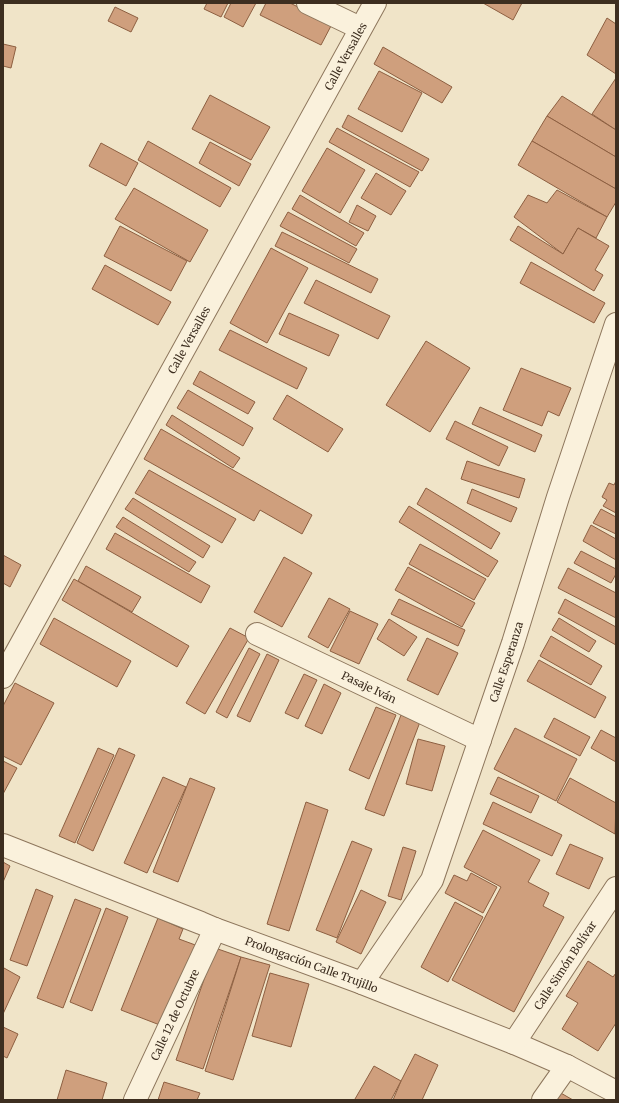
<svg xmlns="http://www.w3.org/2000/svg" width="619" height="1103" font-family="Merriweather,serif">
  <rect width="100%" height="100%" fill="#f0e4c8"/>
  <g fill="#cf9f7d" stroke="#8d5f41">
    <polygon points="207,3 228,3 221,17 204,9"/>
    <polygon points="231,3 256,3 243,27 224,17"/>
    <polygon points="266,3 290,3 332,24 321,45 260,15"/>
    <polygon points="483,3 522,3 513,20"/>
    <polygon points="115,7 138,18 131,32 108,21"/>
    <polygon points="607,18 616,24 616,74 587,55"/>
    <polygon points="3,44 16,47 11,68 3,66"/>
    <polygon points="383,47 452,87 442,103 374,64"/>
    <polygon points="379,71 422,93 402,132 358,109"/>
    <polygon points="616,78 616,130 592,114"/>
    <polygon points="210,95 270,127 251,160 192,129"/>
    <polygon points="562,96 616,130 616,157 547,116"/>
    <polygon points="348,115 429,159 422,171 342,127"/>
    <polygon points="547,116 616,157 616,189 532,141"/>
    <polygon points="337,128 419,172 410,187 329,142"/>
    <polygon points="148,141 231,188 220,207 138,160"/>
    <polygon points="532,141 616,189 616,202 607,217 518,165"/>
    <polygon points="210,142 251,164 239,186 199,163"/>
    <polygon points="101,143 138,163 126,186 89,166"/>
    <polygon points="327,148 365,170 340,213 302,191"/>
    <polygon points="376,173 406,191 391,215 361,198"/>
    <polygon points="134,188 208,230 190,262 115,219"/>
    <polygon points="557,190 607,217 596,238 578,228 563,254 514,217 528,195 547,203"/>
    <polygon points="300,195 364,233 356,246 292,209"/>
    <polygon points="357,205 376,216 368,231 349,222"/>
    <polygon points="288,212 357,249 349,263 280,226"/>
    <polygon points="120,226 187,261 171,291 104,256"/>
    <polygon points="518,226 563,254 578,228 609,246 595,270 603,275 594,291 510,240"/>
    <polygon points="282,232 378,279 371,293 275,246"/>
    <polygon points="271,248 308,268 267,343 230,323"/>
    <polygon points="531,262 605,303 594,323 520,283"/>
    <polygon points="105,265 171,302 158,325 92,289"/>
    <polygon points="316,280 390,316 378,339 304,303"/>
    <polygon points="289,313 339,335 329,356 279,334"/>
    <polygon points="230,330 307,368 297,389 219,350"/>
    <polygon points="426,341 470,368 430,432 386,405"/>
    <polygon points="521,368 571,388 559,416 548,411 542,426 503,410"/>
    <polygon points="200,371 255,402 248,414 193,384"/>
    <polygon points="188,390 253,428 243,446 177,408"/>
    <polygon points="287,395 343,429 328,452 273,419"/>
    <polygon points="480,407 542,435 535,452 472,424"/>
    <polygon points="172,415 240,458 233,468 166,425"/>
    <polygon points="455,421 508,447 499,466 446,439"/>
    <polygon points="161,429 312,515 302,534 260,510 254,521 144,459"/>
    <polygon points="467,461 525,479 519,498 461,479"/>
    <polygon points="149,470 236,519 222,543 135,493"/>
    <polygon points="616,481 616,513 603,506 607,500 602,497 609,483 614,485"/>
    <polygon points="426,488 500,533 491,549 417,504"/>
    <polygon points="472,489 517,508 511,522 467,503"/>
    <polygon points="133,498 210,546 203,558 125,509"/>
    <polygon points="409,506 498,561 488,577 399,522"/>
    <polygon points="601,509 616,517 616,534 593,523"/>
    <polygon points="123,517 196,562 189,572 116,527"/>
    <polygon points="591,525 616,539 616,560 583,541"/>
    <polygon points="115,533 210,586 201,603 106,549"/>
    <polygon points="420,544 486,579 474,600 409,564"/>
    <polygon points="581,551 616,569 616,574 611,583 574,563"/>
    <polygon points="3,555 21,565 10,587 3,583"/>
    <polygon points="284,557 312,573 282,627 254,612"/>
    <polygon points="86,566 141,597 132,612 78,581"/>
    <polygon points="408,567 475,603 462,627 395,590"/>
    <polygon points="568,568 616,593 616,618 558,588"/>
    <polygon points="74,579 189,646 177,667 62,600"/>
    <polygon points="329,598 350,609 328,648 308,637"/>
    <polygon points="399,599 465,630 458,646 391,614"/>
    <polygon points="565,599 616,627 616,645 558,613"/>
    <polygon points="350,611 378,624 359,664 330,651"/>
    <polygon points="54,618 131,661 117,687 40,644"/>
    <polygon points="559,618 596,641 589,652 552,630"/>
    <polygon points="389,619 417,637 404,656 377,639"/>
    <polygon points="230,628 249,638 205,714 186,703"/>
    <polygon points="551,636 602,666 591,685 540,656"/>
    <polygon points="427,638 458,653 438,695 407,680"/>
    <polygon points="249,648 260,654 227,718 216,712"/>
    <polygon points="267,654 279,660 250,722 237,716"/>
    <polygon points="539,660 606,697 595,718 527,681"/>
    <polygon points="304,674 317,680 298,719 285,713"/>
    <polygon points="15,683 54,703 21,765 3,756 3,706"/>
    <polygon points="324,684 341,693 322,734 305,726"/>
    <polygon points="376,707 396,715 369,779 349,770"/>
    <polygon points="401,715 420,722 384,816 365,809"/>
    <polygon points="554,718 590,737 580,756 544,737"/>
    <polygon points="515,728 577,759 556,801 494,769"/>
    <polygon points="601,730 616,738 616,762 591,748"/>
    <polygon points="418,739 445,746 432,791 406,784"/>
    <polygon points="98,748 114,755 75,843 59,836"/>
    <polygon points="119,748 135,755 93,851 77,843"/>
    <polygon points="3,761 17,768 3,794"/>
    <polygon points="163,777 186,787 147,873 124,863"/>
    <polygon points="498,777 539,796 531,813 490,794"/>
    <polygon points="190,778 215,788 178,882 153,872"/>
    <polygon points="570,778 616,803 615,834 557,802"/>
    <polygon points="306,802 328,810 289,931 267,924"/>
    <polygon points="493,802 562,835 552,856 483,824"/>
    <polygon points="483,830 540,860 528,882 549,893 543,906 564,917 514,1012 452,980 501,887 464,867"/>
    <polygon points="352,841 372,849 337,938 316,930"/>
    <polygon points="570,844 603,858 589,889 556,874"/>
    <polygon points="403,847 416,851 401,900 388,896"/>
    <polygon points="3,862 10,866 3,882"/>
    <polygon points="471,873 497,887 483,913 445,893 454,875 467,881"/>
    <polygon points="36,889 53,896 27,966 10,960"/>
    <polygon points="361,890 386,902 361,954 336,942"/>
    <polygon points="75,899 101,909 63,1008 37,998"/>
    <polygon points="455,902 483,917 448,982 421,967"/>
    <polygon points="106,908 128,917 92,1011 70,1002"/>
    <polygon points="158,918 183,929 179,939 198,946 165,1027 121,1010"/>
    <polygon points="215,948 241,957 203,1069 176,1060"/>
    <polygon points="241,957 270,965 233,1080 205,1071"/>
    <polygon points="588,961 613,977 616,973 616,1023 598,1051 562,1029 578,1003 566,996"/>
    <polygon points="4,968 20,977 3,1014 3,970"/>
    <polygon points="270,973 309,984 291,1047 252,1036"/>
    <polygon points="3,1027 18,1034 7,1058 3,1056"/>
    <polygon points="415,1054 438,1065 422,1100 393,1100 401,1081"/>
    <polygon points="374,1066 401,1081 391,1100 356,1100 355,1099"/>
    <polygon points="66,1070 107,1083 102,1100 57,1100"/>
    <polygon points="164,1082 200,1093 197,1100 158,1100"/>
    <polygon points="559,1092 573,1100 554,1100"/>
  </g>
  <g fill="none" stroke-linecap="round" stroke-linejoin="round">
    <g stroke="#8d765c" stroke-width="24">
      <g id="minor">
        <polyline points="308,3 360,28"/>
        <path id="s1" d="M257,634L480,740"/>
        <path id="s2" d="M3,677L375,3"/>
        <path id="s3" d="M3,845L201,923L215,929L362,983L514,1043L567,1066L616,1092"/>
        <path id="s4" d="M362,983L432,880L513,643L558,497L616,324"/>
        <path id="s5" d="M514,1043L616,888"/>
        <path id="s6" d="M135,1100L215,929"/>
        <polyline points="543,1100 567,1066"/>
      </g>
    </g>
    <use href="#minor" stroke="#faf1dc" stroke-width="22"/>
  </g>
  <g text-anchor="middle" stroke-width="3" stroke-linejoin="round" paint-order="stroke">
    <g font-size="11" fill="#3d2e20" stroke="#f7eed8">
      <text dy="4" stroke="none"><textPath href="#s2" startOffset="709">Calle Versalles</textPath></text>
      <text dy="4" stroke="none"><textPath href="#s2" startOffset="385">Calle Versalles</textPath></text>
      <text dy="4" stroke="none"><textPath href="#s4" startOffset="355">Calle Esperanza</textPath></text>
      <text dy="4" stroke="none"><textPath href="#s1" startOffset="124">Pasaje Iván</textPath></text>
      <text dy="4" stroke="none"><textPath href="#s3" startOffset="331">Prolongación Calle Trujillo</textPath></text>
      <text dy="4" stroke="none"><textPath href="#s5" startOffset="93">Calle Simón Bolívar</textPath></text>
      <text dy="4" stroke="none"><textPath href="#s6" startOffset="94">Calle 12 de Octubre</textPath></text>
    </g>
  </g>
  <rect width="619" height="1103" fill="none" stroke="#3d2e20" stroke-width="8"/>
</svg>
